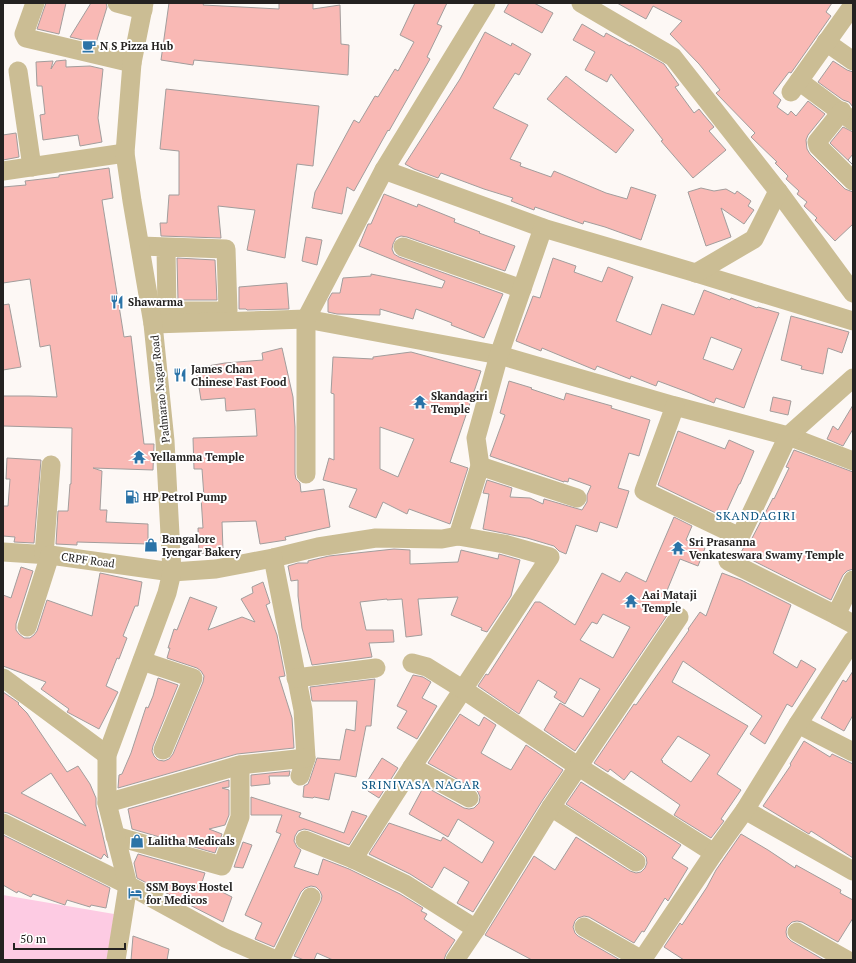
<svg xmlns="http://www.w3.org/2000/svg" width="856" height="963" font-family="'PT Serif',serif">
  <rect width="100%" height="100%" fill="#fdf8f5"/>
  <polygon fill="#fdcbe3" points="3,895 114,914 108,960 3,960"/>
  <g fill="#f9b9b5" stroke="#a29d9c" fill-rule="evenodd">
    <polygon points="46,3 66,3 59,34 37,29"/>
    <polygon points="91,3 106,3 107,7 96,43 70,37"/>
    <polygon points="169,3 204,3 203,5 279,9 279,3 313,3 313,9 340,5 341,44 349,45 348,75 194,60 193,65 161,60"/>
    <polygon points="415,3 447,3 437,24 442,26 427,57 430,59 389,131 388,130 354,191 347,187 342,214 312,208 315,192 354,120 359,123 375,96 378,97 395,69 398,71 414,42 400,35"/>
    <polygon points="509,3 534,3 553,13 542,33 504,12"/>
    <polygon points="617,3 832,3 826,12 831,16 791,73 789,72 773,93 781,100 777,107 788,115 791,111 796,116 808,101 825,114 808,135 806,140 807,149 810,154 845,189 853,192 853,224 835,241 815,220 817,218 804,206 807,202 797,194 799,191 786,179 788,176 775,163 777,162 751,137 755,133 716,93 720,90 699,64 670,34 682,21 653,6 646,19"/>
    <polygon points="582,24 604,37 606,33 630,46 630,45 664,64 679,85 675,87 694,113 699,109 703,114 714,127 709,131 726,150 693,178 661,141 663,140 611,74 607,82 585,70 595,52 573,40"/>
    <polygon points="485,32 511,46 512,43 531,54 519,75 515,73 493,108 528,125 510,159 521,163 520,166 551,177 554,171 606,193 627,199 631,187 656,195 641,240 605,227 584,221 583,224 535,207 534,210 511,201 513,198 484,189 441,173 438,178 414,169 405,164 460,79"/>
    <polygon points="66,60 66,67 90,66 103,69 98,118 102,142 80,146 78,135 43,140 40,115 45,114 42,86 37,86 36,62 53,61 51,69 56,61"/>
    <polygon points="833,61 847,70 853,72 853,107 849,102 843,100 818,82"/>
    <polygon points="566,76 634,130 616,153 547,99"/>
    <polygon points="166,89 319,106 313,166 297,164 285,258 247,250 255,210 218,206 221,238 161,236 160,223 167,223 169,195 179,195 179,151 160,149"/>
    <polygon points="843,127 853,132 853,154 848,160 853,165 830,143"/>
    <polygon points="16,133 19,157 3,160 3,135"/>
    <polygon points="109,168 113,198 102,200 124,337 131,336 144,444 154,444 153,470 93,468 102,471 100,510 107,510 106,522 148,524 148,544 77,542 77,545 56,544 58,511 68,511 70,484 71,484 72,428 3,426 3,396 29,396 57,397 50,345 40,347 30,279 3,283 3,187 26,185 25,181 59,177 59,175"/>
    <polygon points="701,188 714,191 726,189 735,194 737,191 751,201 748,206 754,210 744,224 721,208 731,237 706,246 688,192"/>
    <polygon points="384,194 417,207 418,204 455,219 454,222 480,232 479,233 515,246 505,271 407,237 401,236 396,238 393,244 392,249 394,254 399,257 503,294 484,338 451,325 452,323 416,309 413,319 380,309 380,315 337,314 328,312 328,300 332,293 340,293 343,278 371,276 371,274 442,288 445,281 359,246 368,224 371,224"/>
    <polygon points="306,237 322,240 317,265 302,261"/>
    <polygon points="177,258 215,260 217,300 178,300"/>
    <path d="M553,258L576,266L574,272L602,282L608,267L633,277L616,321L651,335L662,304L694,315L704,290L730,300L731,298L757,308L758,307L779,313L744,408L716,398L714,403L690,393L658,381L656,386L631,376L630,379L597,366L595,370L542,348L541,351L516,341L533,296L540,298ZM711,337L742,349L733,370L703,359Z"/>
    <polygon points="287,283 289,309 247,310 246,309 239,309 239,287"/>
    <polygon points="9,304 21,367 3,370 3,305"/>
    <polygon points="791,316 849,332 842,353 828,348 823,374 801,369 802,366 781,360"/>
    <polygon points="282,348 293,397 295,427 295,474 296,479 300,483 301,492 324,489 330,527 285,537 286,540 260,544 256,521 222,522 223,550 199,554 198,528 203,528 201,497 204,497 202,469 194,469 193,438 257,436 255,409 226,411 225,398 201,400 196,368 225,363 263,360 262,353"/>
    <path d="M411,352L481,371L450,462L468,468L450,524L409,509L407,514L383,502L376,518L349,507L357,489L323,480L329,458L334,460V394L331,393L333,357L373,359V357ZM380,427L414,439L398,477L380,469Z"/>
    <polygon points="509,381 532,388 531,389 564,400 566,393 612,406 611,408 650,420 639,456 629,453 618,488 629,491 617,528 600,522 597,532 576,525 566,554 559,551 554,546 527,538 483,529 489,494 483,493 487,480 512,488 510,497 530,498 543,504 544,499 582,510 587,502 587,495 591,486 569,478 568,482 564,481 564,482 490,456 505,415 500,413"/>
    <polygon points="773,397 791,401 788,415 770,411"/>
    <polygon points="853,405 853,429 843,446 827,439 833,426 838,430"/>
    <polygon points="678,431 725,449 729,440 754,451 740,484 739,484 724,517 658,485"/>
    <polygon points="794,450 853,472 853,569 847,571 843,575 831,600 740,554 744,547 750,542 773,498 774,499 789,468 786,467"/>
    <polygon points="7,458 41,460 34,543 14,542 15,537 3,536 3,506 8,506 10,479 6,479"/>
    <path d="M674,517L692,526L686,540L705,548L698,566L680,559L666,593L678,599L674,607L670,611L575,751L544,730L560,703L583,717L600,689L580,678L565,704L554,697L557,692L538,680L519,714L478,686L486,674L488,675L535,602H540L575,625L602,573L620,582L626,572L646,582ZM603,614L630,627L613,658L580,640L592,622L597,624Z"/>
    <polygon points="394,549 410,550 410,564 458,562 461,550 498,559 499,554 520,560 511,596 487,632 481,630 482,628 451,615 458,597 418,599 422,635 406,637 402,599 387,600 387,599 360,602 366,630 393,630 394,642 369,643 372,657 312,665 302,628 298,596 298,580 291,581 288,566 298,563 308,563 308,561 329,556"/>
    <polygon points="21,567 33,571 16,624 16,630 19,634 24,638 30,638 34,635 37,631 47,600 92,616 100,573 142,582 138,606 135,606 123,636 127,638 119,659 117,658 106,686 118,692 99,729 69,713 67,712 69,709 41,689 46,682 3,666 3,595 11,598"/>
    <path d="M722,573L741,580L791,605L773,653L797,668L801,660L816,669L792,707L787,704L765,744L750,734L762,716L683,661L672,682L748,726L717,774L741,790L721,819L724,821L711,838L674,815L680,805L631,771L624,780L610,769L608,772L594,763L634,704L636,705L689,630L688,629L700,612L706,616ZM678,736L710,755L691,782L662,762L663,761L661,760Z"/>
    <polygon points="263,582 270,603 266,605 277,635 285,676 279,677 292,718 294,748 237,754 118,788 119,775 122,774 131,753 146,707 148,708 153,696 158,678 178,685 153,746 152,751 154,756 158,760 164,761 169,759 173,754 203,682 204,676 201,671 197,668 167,658 170,648 168,648 174,629 177,630 190,597 217,607 208,630 242,617 255,622 241,599 253,593 252,587"/>
    <polygon points="853,671 853,715 844,731 821,718 843,680 846,682"/>
    <polygon points="413,675 423,677 431,682 422,698 437,706 417,739 397,728 407,711 397,706"/>
    <polygon points="375,679 371,726 366,726 356,777 335,773 329,800 314,797 313,798 303,797 304,786 308,784 310,779 317,758 340,760 346,729 355,731 357,701 312,701 310,687"/>
    <path d="M3,692L19,703L18,704L27,713L67,772L78,766L90,784L96,798V806L108,858L104,854L101,859L8,813L3,812ZM51,773L86,826L21,793Z"/>
    <polygon points="460,714 479,726 484,717 496,725 481,753 505,767 511,770 526,745 563,770 542,801 473,912 457,903 469,882 444,867 432,888 410,874 369,854 389,823 441,841 443,837 482,863 494,842 458,819 448,837 409,814 424,786 464,808 469,809 474,808 479,803 480,797 478,792 475,789 428,763"/>
    <polygon points="804,741 830,757 832,754 853,764 853,858 811,831 809,834 763,806 791,765 790,764"/>
    <polygon points="382,758 398,768 379,798 368,791 372,781 368,780"/>
    <polygon points="290,771 289,776 269,776 270,784 251,786 251,775"/>
    <polygon points="229,780 229,787 222,788 229,790 229,815 225,825 209,829 222,834 215,853 132,829 128,809"/>
    <polygon points="581,782 681,845 672,858 688,868 668,901 665,898 644,932 642,931 634,943 589,917 584,916 578,918 575,921 573,927 575,933 578,936 620,960 532,960 485,935 534,856 555,870 576,837 630,871 636,873 641,872 645,868 647,863 646,857 642,853 566,804"/>
    <polygon points="251,797 301,813 299,817 344,833 352,811 367,816 349,845 309,830 304,829 298,831 295,836 294,841 297,847 301,850 294,867 318,875 323,859 349,869 400,894 423,908 421,911 427,914 424,919 455,940 446,954 444,960 333,960 317,953 314,960 304,960 294,956 321,901 322,896 320,891 316,887 311,886 305,888 301,892 274,947 255,939 262,923 245,915 281,834 276,832 282,815 251,815"/>
    <polygon points="741,834 768,850 795,868 796,865 841,890 840,893 853,900 853,918 838,942 802,922 797,921 792,922 787,927 786,932 787,937 791,941 824,960 684,960 664,947 680,923 682,925 707,887 716,870"/>
    <polygon points="3,835 110,888 106,908 91,905 90,907 67,900 65,905 33,894 31,897 18,891 17,893 3,885"/>
    <polygon points="243,842 252,845 243,868 234,867"/>
    <polygon points="138,854 205,873 202,882 232,897 223,922 137,878 134,863"/>
    <polygon points="133,936 169,949 167,960 131,960"/>
  </g>
  <g fill="none" stroke-linecap="round" stroke-linejoin="round">
    <g stroke="#cbbd94" stroke-width="19">
      <polyline points="35,3 24,34 26,38 132,63"/>
      <polyline points="117,3 143,10"/>
      <polyline points="581,3 673,57 778,191 853,293"/>
      <polyline points="826,42 853,61"/>
      <polyline points="18,71 32,167"/>
      <polyline points="799,81 853,121"/>
      <polyline points="791,92 853,5"/>
      <polyline points="842,111 817,142 818,146 853,181"/>
      <polyline points="384,170 543,228 696,273 853,321"/>
      <polyline points="3,171 125,153"/>
      <polyline points="140,246 226,249 228,311 167,311 166,247"/>
      <polyline points="403,247 522,289"/>
      <polyline points="696,273 754,239 778,191"/>
      <polyline points="153,324 306,319 499,355 675,406 788,436 853,461"/>
      <polyline points="675,406 644,491 740,537 788,436 853,378"/>
      <polyline points="480,466 577,498"/>
      <polyline points="306,474 306,319 384,170 486,3"/>
      <polyline points="458,536 480,466 476,438 499,355 543,228"/>
      <polyline points="3,552 50,555 172,572 216,569 273,558 318,547 376,538 442,539 458,536 504,544 550,557 412,767 353,859"/>
      <polyline points="44,555 51,465"/>
      <polyline points="273,558 303,710 306,758 300,776"/>
      <polyline points="728,561 836,615 853,624"/>
      <polyline points="836,615 853,580"/>
      <polyline points="27,627 50,555"/>
      <polyline points="142,661 193,678 163,750"/>
      <polyline points="412,663 427,667 464,690 579,767 714,853"/>
      <polyline points="3,678 107,755"/>
      <polyline points="296,678 376,668"/>
      <polyline points="798,724 853,752"/>
      <polyline points="412,767 469,798"/>
      <polyline points="107,803 240,765 306,758"/>
      <polyline points="551,807 636,862"/>
      <polyline points="745,810 853,871"/>
      <polyline points="3,823 128,885 225,938 276,960"/>
      <polyline points="115,836 222,866 240,817 240,765"/>
      <polyline points="305,840 353,859 405,884 476,929"/>
      <polyline points="584,927 642,960"/>
      <polyline points="797,932 847,960"/>
      <polyline points="116,960 128,885 107,803 107,755 167,593 172,572 165,441 153,324 132,201 125,153 132,63 144,3"/>
      <polyline points="280,960 311,897"/>
      <polyline points="455,960 476,929 551,807 679,617"/>
      <polyline points="642,960 714,853 745,810 798,724 853,640"/>
    </g>
  </g>
  <defs>
    <g id="cafe-bare" transform="scale(1.08)"><path d="M-5.5-4.5H6V0H3Q3 3.5 0 3.5H-2.5Q-5.5 3.5-5.5 0ZM3-3.2v2h1.7v-2ZM-6 4.5H4V6H-6Z" fill="#2b73a7" stroke="#fff" stroke-width="2.5" paint-order="stroke"/></g>
    <g id="restaurant-bare" transform="scale(1.08)"><path d="M-5-6h1v4h1v-4h1v4h1v-4h1v5L-1.5 .5V6h-2V.5L-5-1ZM5-6V6H3V1.5H1.5Q1.5-4 5-6Z" fill="#2b73a7" stroke="#fff" stroke-width="2.5" paint-order="stroke"/></g>
    <g id="temple-bare" transform="scale(1.08)"><path d="M0-6L5-2H3V0L6.5 2.5H4V6H1.5V3h-3V6H-4V2.5H-6.5L-3 0V-2H-5Z" fill="#2b73a7" stroke="#fff" stroke-width="2.5" paint-order="stroke"/></g>
    <g id="fuel-bare" transform="scale(1.08)"><path d="M-5.5-6h7V0h2V4h1.3V-2.5L3-4.5l.8-.8L6-3V5H2.5V1h-1V6h-7ZM-4.2-4.7v3.2H.2V-4.7Z" fill="#2b73a7" stroke="#fff" stroke-width="2.5" paint-order="stroke"/></g>
    <g id="shop-bare" transform="scale(1.08)"><path d="M-5-2.5h2.3a2.7 3.5 0 0 1 5.4 0H5L5.5 6h-11ZM-1.5-2.5h3a1.5 2.3 0 0 0-3 0Z" fill="#2b73a7" stroke="#fff" stroke-width="2.5" paint-order="stroke"/></g>
    <g id="hotel-bare" transform="scale(1.08)"><path d="M-6-4.5h1.5V1H6V5H4.5V3h-9V5H-6ZM-4 0a1.8 1.8 0 1 1 3.6 0ZM.5 0V-2.5h3Q6-2.5 6 0Z" fill="#2b73a7" stroke="#fff" stroke-width="2.5" paint-order="stroke"/></g>
  </defs>
  <g fill-rule="evenodd">
    <use href="#cafe-bare" x="89" y="46"/>
    <use href="#restaurant-bare" x="117" y="302"/>
    <use href="#restaurant-bare" x="180" y="375"/>
    <use href="#temple-bare" x="420" y="402"/>
    <use href="#temple-bare" x="139" y="457"/>
    <use href="#fuel-bare" x="132" y="497"/>
    <use href="#shop-bare" x="151" y="545"/>
    <use href="#temple-bare" x="678" y="548"/>
    <use href="#temple-bare" x="631" y="601"/>
    <use href="#shop-bare" x="137" y="841"/>
    <use href="#hotel-bare" x="135" y="893"/>
  </g>
  <g text-anchor="middle" stroke-width="4" stroke-linejoin="round" paint-order="stroke">
    <g font-size="11" font-weight="bold" fill="#242221" stroke="#fff" text-anchor="start">
      <text x="100" y="50">N S Pizza Hub</text>
      <text x="128" y="306">Shawarma</text>
      <text x="191" y="373">James Chan<tspan x="191" dy="13">Chinese Fast Food</tspan></text>
      <text x="431" y="400">Skandagiri<tspan x="431" dy="13">Temple</tspan></text>
      <text x="150" y="461">Yellamma Temple</text>
      <text x="143" y="501">HP Petrol Pump</text>
      <text x="162" y="543">Bangalore<tspan x="162" dy="13">Iyengar Bakery</tspan></text>
      <text x="689" y="546">Sri Prasanna<tspan x="689" dy="13">Venkateswara Swamy Temple</tspan></text>
      <text x="642" y="599">Aai Mataji<tspan x="642" dy="13">Temple</tspan></text>
      <text x="148" y="845">Lalitha Medicals</text>
      <text x="146" y="891">SSM Boys Hostel<tspan x="146" dy="13">for Medicos</tspan></text>
    </g>
    <g font-size="11" fill="#242221" stroke="#fff">
      <text transform="translate(160 389) rotate(-96)" y="4">Padmarao Nagar Road</text>
      <text transform="translate(88 560) rotate(8)" y="4">CRPF Road</text>
    </g>
    <g font-size="12" letter-spacing="1" fill="#06507e" stroke="#fff">
      <text x="756" y="520">SKANDAGIRI</text>
      <text x="421" y="789">SRINIVASA NAGAR</text>
    </g>
  </g>
  <rect width="856" height="963" fill="none" stroke="#242221" stroke-width="8"/>
  <path d="M14 943v6h111v-6" fill="none" stroke="#242221" stroke-width="2"/>
  <text x="20" y="943" font-size="12" fill="#242221" stroke="#ffffff" stroke-width="3" paint-order="stroke">50 m</text>
</svg>
